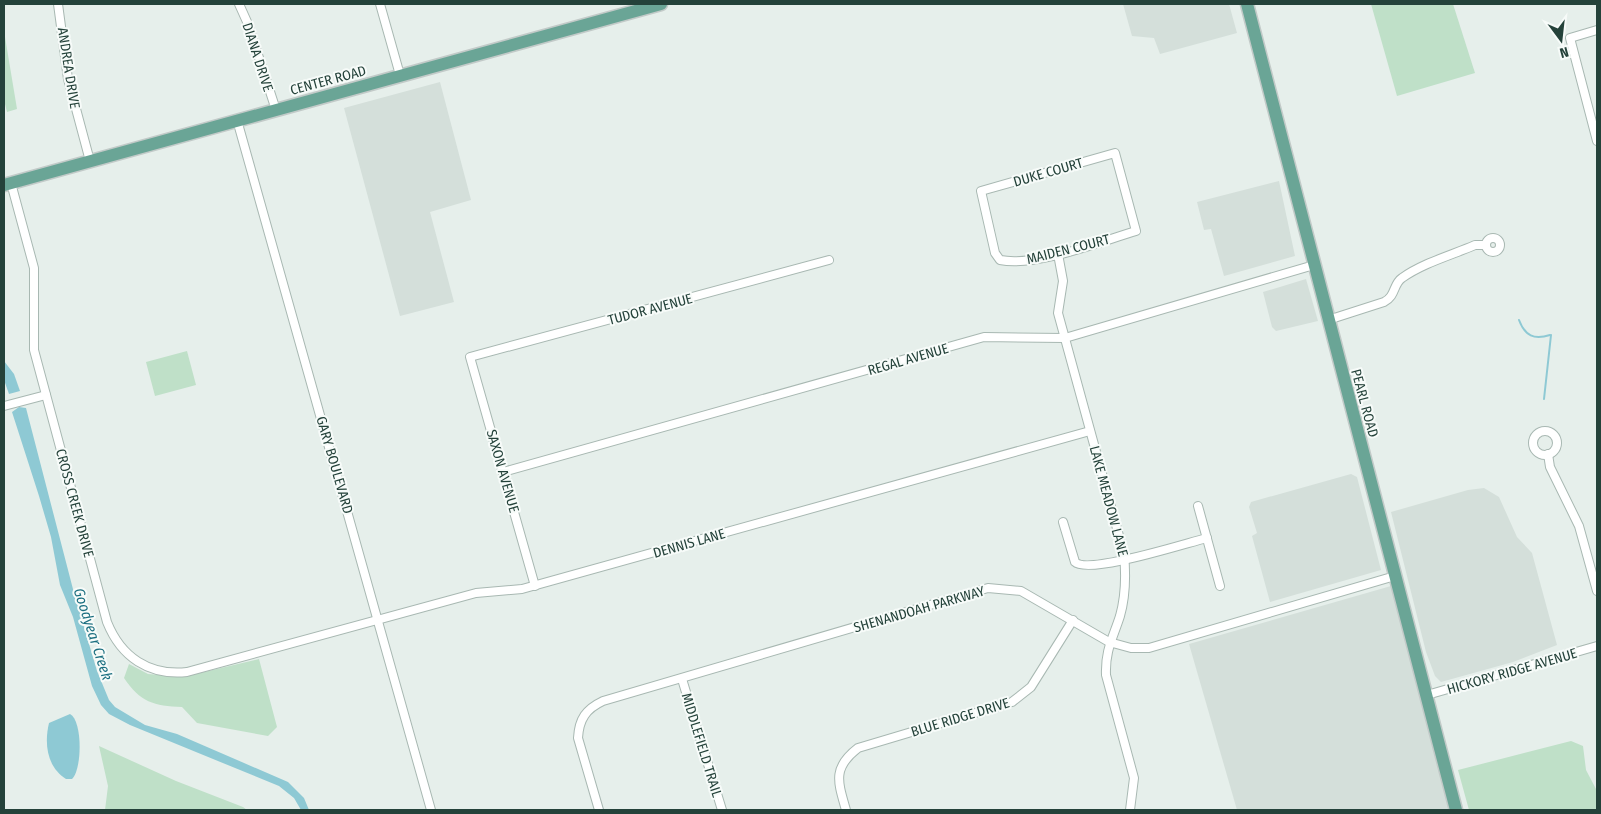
<svg xmlns="http://www.w3.org/2000/svg" width="1601" height="814" font-family="'Fira Sans Condensed',sans-serif">
  <rect width="100%" height="100%" fill="#e6efeb"/>
  <g fill="#d4dfda">
    <polygon points="1123,4 1229,4 1237,33 1160,54 1154,38 1132,36"/>
    <polygon points="440,82 471,200 430,212 454,302 400,316 344,108"/>
    <polygon points="1279,181 1295,256 1224,276 1211,229 1204,230 1197,202"/>
    <polygon points="1306,279 1318,321 1276,331 1272,327 1263,292"/>
    <polygon points="1351,474 1357,477 1381,570 1270,602 1252,536 1257,533 1249,507 1251,502"/>
    <polygon points="1484,488 1499,497 1517,537 1532,553 1557,645 1513,662 1441,682 1435,676 1426,652 1391,512 1468,490"/>
    <polygon points="1391,586 1449,810 1237,810 1189,644"/>
  </g>
  <g fill="#bfe0c8">
    <polygon points="1371,4 1453,4 1475,73 1397,96"/>
    <polygon points="4,31 17,109 7,112 4,100"/>
    <polygon points="187,351 196,385 155,396 146,362"/>
    <path d="M259,659L277,727L268,736L197,723L182,707C154,706 140,702 124,678L129,664L148,674L183,677Z"/>
    <polygon points="1571,741 1583,746 1586,770 1596,789 1597,810 1469,810 1458,770"/>
    <polygon points="99,746 176,781 243,807 247,810 105,810 108,786"/>
  </g>
  <g fill="#8ec9d4">
    <polygon points="4,361 14,374 20,391 9,394 4,380"/>
    <polygon points="19,407 26,408 74,593 97,671 109,700 115,707 145,725 177,734 288,782 304,798 309,810 301,810 294,798 279,786 130,725 109,714 101,705 92,686 73,617 60,585 51,537 39,496 12,412"/>
    <path d="M70,714C83,721 82,770 72,779H66C47,767 44,744 49,723Z"/>
  </g>
  <g fill="none" stroke-linecap="round" stroke-linejoin="round">
    <g stroke="#8ec9d4" stroke-width="2">
      <path d="M1519,320C1525,336 1534,340 1550,335"/>
      <polyline points="1544,399 1551,335"/>
    </g>
    <g stroke="#a8b8b2" stroke-width="10">
      <g id="minor">
        <polyline points="58,4 68,79 90,161"/>
        <polyline points="239,4 248,24 276,110"/>
        <polyline points="380,4 400,75"/>
        <polyline points="1597,30 1570,38 1597,141"/>
        <polyline points="237,120 431,810"/>
        <path d="M1115,153L1136,231C1099,242 1037,267 1000,260L995,253L981,191Z"/>
        <path d="M11,183L34,268V350L107,622C121,657 149,676 187,672L476,593L522,589L1090,431"/>
        <circle cx="1493" cy="245" r="7"/>
        <path d="M1058,254L1063,281L1058,313L1124,554C1126,575 1126,595 1120,616C1113,638 1105,650 1106,675L1134,778L1130,810"/>
        <path d="M1328,320L1384,302C1396,296 1393,284 1402,278C1423,263 1452,255 1475,245H1486"/>
        <polyline points="4,406 46,395"/>
        <circle cx="1545" cy="443" r="12"/>
        <polyline points="1548,454 1550,467 1579,526 1597,591"/>
        <polyline points="503,472 984,337 1065,338 1314,265"/>
        <polyline points="1198,506 1220,586"/>
        <path d="M1063,522L1075,562C1088,575 1186,543 1207,538"/>
        <polyline points="535,586 470,357 829,260"/>
        <polyline points="682,679 722,810"/>
        <polyline points="1427,695 1597,646"/>
        <path d="M599,810L578,738C579,719 586,709 603,701L988,588L1021,591L1109,642L1131,648H1149L1395,576"/>
        <path d="M846,810C838,782 832,768 858,748L1012,702L1031,687L1073,620"/>
      </g>
    </g>
    <g stroke="#c2cac8" stroke-width="15">
      <g id="primary">
        <polyline points="1247,4 1456,810"/>
        <polyline points="4,185 661,4"/>
      </g>
    </g>
    <use href="#minor" stroke="#fff" stroke-width="8"/>
    <use href="#primary" stroke="#6aa596" stroke-width="12"/>
  </g>
  <g text-anchor="middle" stroke-width="4" stroke-linejoin="round" paint-order="stroke">
    <g font-size="14" fill="#24423a" stroke="#f7fbf9">
      <text transform="translate(258 57) rotate(72)" y="5">DIANA DRIVE</text>
      <text transform="translate(69 68) rotate(81)" y="5">ANDREA DRIVE</text>
      <text transform="translate(328 80) rotate(-15)" y="5">CENTER ROAD</text>
      <text transform="translate(1048 172) rotate(-16)" y="5">DUKE COURT</text>
      <text transform="translate(1068 249) rotate(-14)" y="5">MAIDEN COURT</text>
      <text transform="translate(650 309) rotate(-15)" y="5">TUDOR AVENUE</text>
      <text transform="translate(908 359) rotate(-16)" y="5">REGAL AVENUE</text>
      <text transform="translate(1365 403) rotate(75)" y="5">PEARL ROAD</text>
      <text transform="translate(335 465) rotate(74)" y="5">GARY BOULEVARD</text>
      <text transform="translate(503 471) rotate(74)" y="5">SAXON AVENUE</text>
      <text transform="translate(1109 501) rotate(75)" y="5">LAKE MEADOW LANE</text>
      <text transform="translate(75 503) rotate(75)" y="5">CROSS CREEK DRIVE</text>
      <text transform="translate(689 543) rotate(-16)" y="5">DENNIS LANE</text>
      <text transform="translate(919 609) rotate(-16)" y="5">SHENANDOAH PARKWAY</text>
      <text transform="translate(1512 671) rotate(-16)" y="5">HICKORY RIDGE AVENUE</text>
      <text transform="translate(960 717) rotate(-17)" y="5">BLUE RIDGE DRIVE</text>
      <text transform="translate(702 745) rotate(73)" y="5">MIDDLEFIELD TRAIL</text>
    </g>
    <g font-size="15" font-style="italic" fill="#1c6f80" stroke="#f7fbf9">
      <text transform="translate(93 634) rotate(72)" y="5">Goodyear Creek</text>
    </g>
  </g>
  <rect width="1601" height="814" fill="none" stroke="#24423a" stroke-width="10"/>
  <g transform="translate(1561 40) rotate(165)" stroke="#f7fbf9" stroke-width="4" paint-order="stroke">
  <path d="M0-4L9 19L0 12L-9 19Z" fill="#24423a"/>
  <text y="-8" font-size="14" font-weight="bold" text-anchor="middle" fill="#24423a">N</text>
  </g>
</svg>
